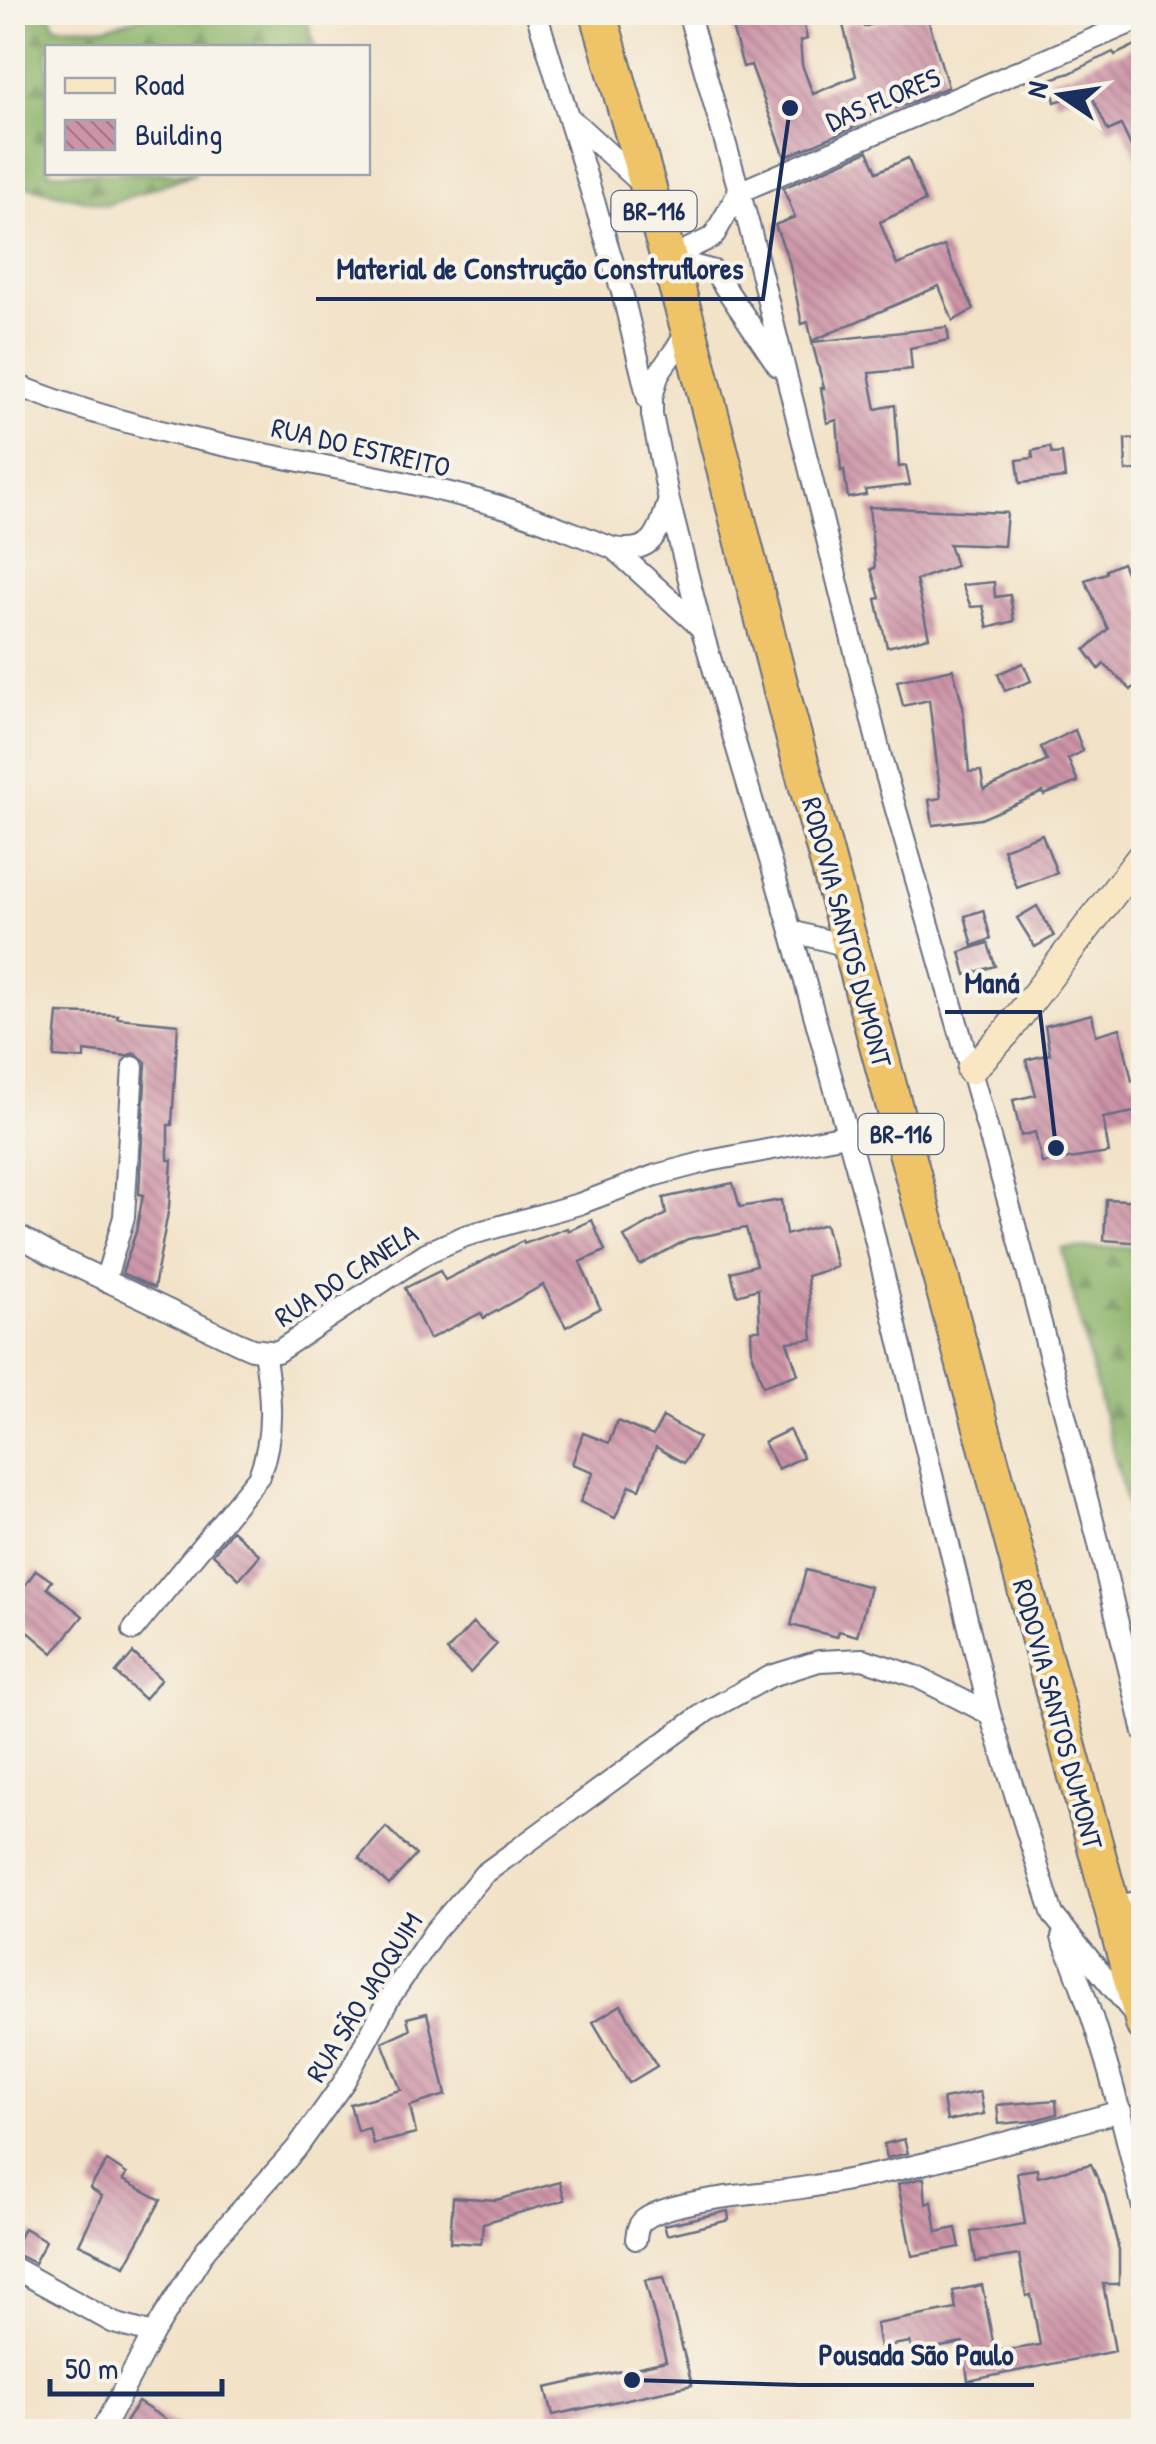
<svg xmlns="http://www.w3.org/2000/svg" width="1156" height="2444" font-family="'Patrick Hand',sans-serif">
  <defs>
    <pattern id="forest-firs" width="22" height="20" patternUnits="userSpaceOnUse" patternTransform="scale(2.5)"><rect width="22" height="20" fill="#8bb269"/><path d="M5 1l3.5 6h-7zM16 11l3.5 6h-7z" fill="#71915a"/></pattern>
    <pattern id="building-back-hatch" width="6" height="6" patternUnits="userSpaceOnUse" patternTransform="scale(2.5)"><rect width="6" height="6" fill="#cd94a7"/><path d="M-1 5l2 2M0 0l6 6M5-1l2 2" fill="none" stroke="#a6798b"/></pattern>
  </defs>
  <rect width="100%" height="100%" fill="#f7f3e8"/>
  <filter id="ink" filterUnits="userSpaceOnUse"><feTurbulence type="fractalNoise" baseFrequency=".01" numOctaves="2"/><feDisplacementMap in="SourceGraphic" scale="20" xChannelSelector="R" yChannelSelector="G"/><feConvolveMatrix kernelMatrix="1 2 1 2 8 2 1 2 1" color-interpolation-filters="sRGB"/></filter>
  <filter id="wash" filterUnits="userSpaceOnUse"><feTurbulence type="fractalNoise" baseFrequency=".0048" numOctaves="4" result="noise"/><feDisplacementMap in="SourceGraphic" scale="40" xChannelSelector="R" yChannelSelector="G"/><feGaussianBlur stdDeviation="2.25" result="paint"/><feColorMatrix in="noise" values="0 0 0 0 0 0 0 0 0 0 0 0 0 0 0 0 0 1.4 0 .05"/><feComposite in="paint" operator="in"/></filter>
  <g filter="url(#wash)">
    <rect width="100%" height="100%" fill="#f2e2c7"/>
    <g fill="url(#forest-firs)" stroke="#537064" stroke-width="2.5">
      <polygon points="13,12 50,13 55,26 106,27 155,13 305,13 315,47 48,48 48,172 196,173 107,205 13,183"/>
      <path d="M1143,1247H1144L1143,1572C1118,1463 1087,1357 1062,1249Z"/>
    </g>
    <g id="blocks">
      <g fill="url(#building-back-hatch)">
        <polygon points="728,12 801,12 807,39 800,41 802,65 813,94 856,76 843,25 862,20 864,27 912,12 926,12 948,87 905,105 862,117 864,120 856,124 857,126 785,157 751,65 743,67"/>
        <polygon points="1144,41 1144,174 1121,125 1108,131 1090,92 1055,102 1050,79 1070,73 1113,52 1115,55"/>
        <polygon points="868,151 877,172 908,158 925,201 880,222 897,265 944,246 974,309 953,321 939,286 812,341 808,322 802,324 789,261 775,225 795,217 783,188"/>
        <polygon points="947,327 949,340 910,348 912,369 869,373 876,409 895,405 899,467 906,466 910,485 865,490 866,495 848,498 844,470 841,471 837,420 827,423 821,388 824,388 812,342"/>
        <polygon points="1144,438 1144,469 1126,471 1125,439"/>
        <polygon points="1050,447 1052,454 1062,453 1065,478 1020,483 1017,460 1033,458 1032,451"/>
        <polygon points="869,507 1007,513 1004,546 949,544 956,566 916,580 929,637 887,647 876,599 880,598 871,569 875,568"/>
        <polygon points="1122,563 1144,614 1144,677 1131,690 1104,664 1099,669 1085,650 1108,629 1085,580 1106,573 1106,570"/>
        <polygon points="994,582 995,597 1010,595 1014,621 988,628 983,606 971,607 962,585"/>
        <polygon points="1023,663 1031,681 1005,691 998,674"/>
        <polygon points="953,669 963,707 969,772 981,771 984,790 1047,761 1041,747 1075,730 1083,751 1068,759 1078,782 1044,795 1043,792 981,819 933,825 929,800 941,798 929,700 903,706 897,681"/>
        <polygon points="1042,834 1057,873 1017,888 1003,849"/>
        <polygon points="1037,906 1054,936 1035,947 1017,918"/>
        <polygon points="983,910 991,939 973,946 965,916"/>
        <polygon points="988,943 995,966 966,975 960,952"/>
        <polygon points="58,1013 118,1015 117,1018 178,1024 172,1125 168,1125 168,1160 172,1160 169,1207 154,1288 122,1273 136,1232 143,1195 139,1194 146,1062 135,1053 126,1056 84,1051 84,1059 54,1057"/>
        <polygon points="1092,1014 1096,1035 1120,1028 1132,1081 1139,1080 1144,1110 1103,1118 1109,1153 1042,1163 1035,1132 1021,1136 1013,1100 1036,1095 1026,1060 1050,1054 1045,1026"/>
        <polygon points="733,1183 740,1207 781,1200 786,1235 825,1224 837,1267 807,1276 813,1339 787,1342 798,1374 763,1386 752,1353 751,1330 760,1330 758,1289 737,1295 731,1272 756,1265 746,1228 688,1239 640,1265 624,1237 666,1214 663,1198"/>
        <polygon points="1106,1199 1144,1201 1144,1243 1104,1240"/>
        <polygon points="592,1220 605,1251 580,1262 600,1308 566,1327 543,1285 484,1318 481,1313 429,1339 405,1288 440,1271 445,1280 523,1241 524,1244 567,1228 568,1231"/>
        <polygon points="663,1417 699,1438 684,1463 656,1447 640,1489 630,1485 615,1518 580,1502 594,1472 572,1464 583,1433 609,1443 617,1421 653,1436"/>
        <polygon points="789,1430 803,1457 778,1469 764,1442"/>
        <polygon points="232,1530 260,1555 239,1579 213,1554"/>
        <polygon points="36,1570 52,1581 47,1588 83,1616 53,1653 12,1618 12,1603"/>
        <polygon points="806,1570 870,1587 857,1636 839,1631 837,1637 791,1625"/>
        <polygon points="473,1623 497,1644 470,1673 447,1651"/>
        <polygon points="133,1653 161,1679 144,1699 116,1673"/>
        <polygon points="386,1827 416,1855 389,1885 359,1858"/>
        <polygon points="621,2005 657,2066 629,2083 593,2022"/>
        <polygon points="427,2013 446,2095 410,2106 416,2134 373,2144 369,2128 357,2131 350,2104 401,2090 382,2042 410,2029 407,2018"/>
        <polygon points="980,2092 984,2114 947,2121 943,2099"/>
        <polygon points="1056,2100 1057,2114 1032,2121 999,2124 997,2105"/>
        <polygon points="904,2139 908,2153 887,2158 884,2144"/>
        <polygon points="107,2161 127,2174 123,2180 161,2200 125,2266 79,2244 102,2196 90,2188"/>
        <polygon points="1091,2164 1105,2195 1119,2250 1119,2284 1103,2284 1115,2351 968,2381 963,2343 912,2352 910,2342 880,2347 876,2324 956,2309 953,2291 982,2285 995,2352 1040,2345 1031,2295 1026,2296 1019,2255 976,2262 971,2232 1025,2224 1017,2172 1037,2169 1038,2177"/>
        <polygon points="924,2178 926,2204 932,2202 937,2232 956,2228 960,2247 912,2256 898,2184"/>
        <polygon points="560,2182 565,2200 483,2223 481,2244 450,2242 453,2197 496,2200"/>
        <polygon points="728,2211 729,2220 667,2235 664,2225"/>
        <polygon points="24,2228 46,2241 34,2263 12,2252"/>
        <polygon points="664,2277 692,2385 553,2415 546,2388 666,2361 645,2280"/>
        <polygon points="138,2402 186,2432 119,2432"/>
      </g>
    </g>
  </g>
  <g filter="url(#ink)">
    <use href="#blocks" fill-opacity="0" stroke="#666e83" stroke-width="2.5"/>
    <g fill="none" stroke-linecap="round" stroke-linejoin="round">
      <g stroke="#666e83" stroke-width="24">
        <g id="street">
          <polyline points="536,12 622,292 648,399"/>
          <polyline points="688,12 750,229 882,761 1015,1225 1098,1540 1144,1732"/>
          <polyline points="571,119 642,184"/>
          <polyline points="667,259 713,237 739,192 1144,17"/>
          <polyline points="667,259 714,271 778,366"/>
          <polyline points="689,330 659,373 652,397 652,415 669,501 701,627 791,931 865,1198 990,1714 1053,1915 1132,2011"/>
          <path d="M12,383C167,448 338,460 499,506C537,517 575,534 613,548C652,554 657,537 668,503"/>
          <polyline points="613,548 699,626"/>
          <polyline points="791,931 851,947"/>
          <polyline points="12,1232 52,1255 238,1343 252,1349 277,1352 426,1253 465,1236 579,1204 656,1175 709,1161 846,1135 901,1134"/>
          <polyline points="105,1281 124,1217 133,1067"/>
          <path d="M133,1630L259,1476C275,1435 271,1394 264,1351"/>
          <polyline points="1112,1908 1144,1900"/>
          <path d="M1062,1937C1100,2027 1123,2119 1144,2213"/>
          <path d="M636,2239C637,2230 638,2224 645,2219C676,2198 763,2194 801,2188C909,2172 1016,2139 1121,2111"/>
          <polyline points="12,2267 114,2323 153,2334"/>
          <polyline points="101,2432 153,2334 206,2249 296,2149 344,2082 390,1997 434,1932 484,1874 707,1711 771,1676 819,1661 863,1659 915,1676 990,1714"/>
        </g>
      </g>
      <g stroke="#666e83" stroke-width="31">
        <polyline id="secondary" points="971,1070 1006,1033 1144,853"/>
      </g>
      <g stroke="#666e83" stroke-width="39">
        <polyline id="highway" points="598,12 689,330 787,712 1144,2025"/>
      </g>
      <use href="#street" stroke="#fff" stroke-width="20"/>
      <use href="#secondary" stroke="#f9e7c3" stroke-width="28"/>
      <use href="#highway" stroke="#efc469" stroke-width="35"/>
    </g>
  </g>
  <g text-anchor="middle" stroke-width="8" stroke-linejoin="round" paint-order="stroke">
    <g fill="#f7f3e8" stroke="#5d6a87" stroke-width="2.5">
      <rect x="611.5" y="191" width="85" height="40" rx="8"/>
      <rect x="858.5" y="1114" width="85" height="40" rx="8"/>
    </g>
    <g font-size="25" font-weight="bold" fill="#1b2f5e">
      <text x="654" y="220">BR-116</text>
      <text x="901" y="1143">BR-116</text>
    </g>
    <g font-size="28" fill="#1b2f5e" stroke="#f7f3e8">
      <text transform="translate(883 99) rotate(-23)" y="10">DAS FLORES</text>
      <text transform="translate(361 447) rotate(13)" y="10">RUA DO ESTREITO</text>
      <text transform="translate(847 932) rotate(75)" y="10">RODOVIA SANTOS DUMONT</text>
      <text transform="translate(346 1275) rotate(-33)" y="10">RUA DO CANELA</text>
      <text transform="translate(1058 1714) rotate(75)" y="10">RODOVIA SANTOS DUMONT</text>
      <text transform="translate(364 1997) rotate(-58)" y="10">RUA SÃO JAOQUIM</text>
    </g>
  </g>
  <path fill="none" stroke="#1b2f5e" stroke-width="4" d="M790 108L763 299H316M1056 1148L1040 1012H945M632 2380L799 2385H1034"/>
  <g fill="#1b2f5e" stroke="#f7f3e8" stroke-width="4">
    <circle cx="790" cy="108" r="10"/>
    <circle cx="1056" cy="1148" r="10"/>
    <circle cx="632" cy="2380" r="10"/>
  </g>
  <g font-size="30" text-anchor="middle" font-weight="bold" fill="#1b2f5e" stroke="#f7f3e8" stroke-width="8" stroke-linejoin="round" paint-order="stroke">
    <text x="540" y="279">Material de Construção Construflores</text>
    <text x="992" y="993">Maná</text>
    <text x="916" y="2365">Pousada São Paulo</text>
  </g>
  <rect width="1156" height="2444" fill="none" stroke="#f7f3e8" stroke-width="50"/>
  <rect x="45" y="45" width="325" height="130" fill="#f7f3e8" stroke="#9fa5b1" stroke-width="2.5"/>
  <rect x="65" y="78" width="50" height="15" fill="#f9e7c3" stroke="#9fa5b1" stroke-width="2.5"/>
  <text x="135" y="95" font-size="30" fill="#1b2f5e">Road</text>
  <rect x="65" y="120" width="50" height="30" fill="url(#building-back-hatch)" stroke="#9fa5b1" stroke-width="2.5"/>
  <text x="135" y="145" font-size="30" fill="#1b2f5e">Building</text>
  <g transform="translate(1061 95) rotate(283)" stroke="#f7f3e8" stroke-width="8" paint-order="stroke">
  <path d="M0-8L18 38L0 25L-18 38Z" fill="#1b2f5e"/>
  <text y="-15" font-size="28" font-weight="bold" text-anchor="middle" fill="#1b2f5e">N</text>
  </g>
  <path d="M50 2379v15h172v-15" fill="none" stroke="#1b2f5e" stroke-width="5"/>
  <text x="65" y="2379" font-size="30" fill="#1b2f5e" stroke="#f7f3e8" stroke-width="8" paint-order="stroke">50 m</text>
</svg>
